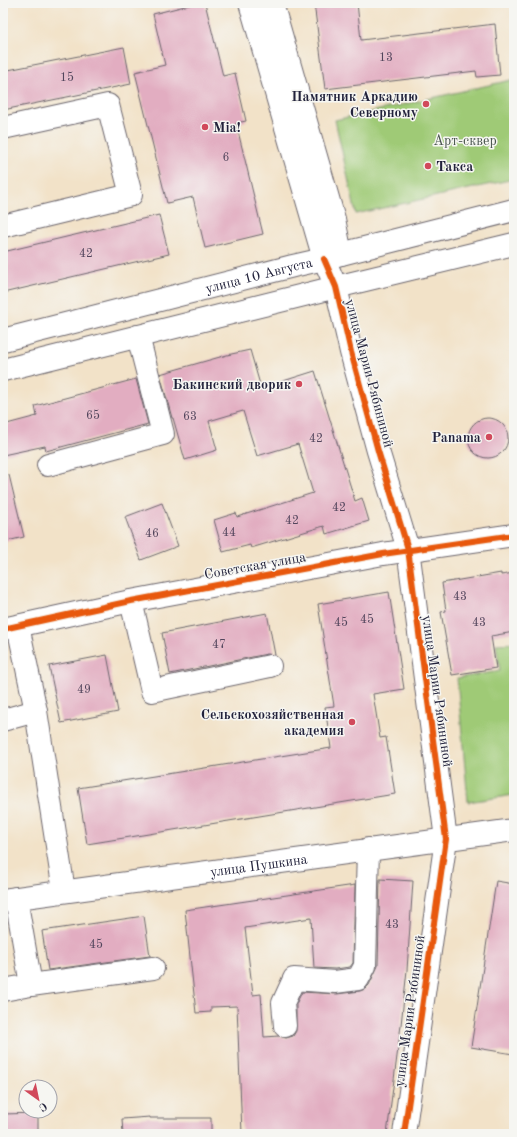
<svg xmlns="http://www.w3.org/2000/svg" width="517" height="1137" font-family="'Old Standard TT',serif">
  <rect width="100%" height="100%" fill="#f6f6f2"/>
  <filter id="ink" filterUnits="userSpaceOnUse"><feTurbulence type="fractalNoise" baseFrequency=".025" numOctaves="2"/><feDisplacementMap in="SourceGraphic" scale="8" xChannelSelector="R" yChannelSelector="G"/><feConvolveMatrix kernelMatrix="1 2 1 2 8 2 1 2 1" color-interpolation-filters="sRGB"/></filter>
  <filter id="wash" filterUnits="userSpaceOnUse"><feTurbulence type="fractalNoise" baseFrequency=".012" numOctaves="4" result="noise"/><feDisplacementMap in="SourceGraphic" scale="16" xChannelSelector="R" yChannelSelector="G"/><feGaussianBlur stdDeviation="0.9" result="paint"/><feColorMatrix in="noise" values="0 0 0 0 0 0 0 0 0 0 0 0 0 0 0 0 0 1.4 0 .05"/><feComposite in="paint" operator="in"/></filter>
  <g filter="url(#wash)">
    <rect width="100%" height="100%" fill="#f2e2c8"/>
    <g fill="#9fca76" stroke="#607658">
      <polygon points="511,80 514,93 514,179 356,214 335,120"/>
      <polygon points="514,643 514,795 468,802 457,678 500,671 496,644"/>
    </g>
    <g id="blocks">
      <g fill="#e2adc1">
        <polygon points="197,3 205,3 223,76 235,73 246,121 236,123 263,234 205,248 193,197 167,203 135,72 165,65 153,14"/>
        <polygon points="314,3 357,3 361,40 495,24 500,75 477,77 476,71 325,89"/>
        <polygon points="124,47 131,84 3,110 3,71"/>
        <polygon points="159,215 169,254 3,293 3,252"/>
        <polygon points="250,350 261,388 315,371 355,501 362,498 369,521 326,534 324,526 251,548 250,545 223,552 214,520 236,513 237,517 313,493 298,444 257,456 243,411 209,421 217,450 185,460 173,418 172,418 160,374 227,355"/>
        <polygon points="136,379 148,424 46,451 45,446 3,455 3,425 37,416 35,406"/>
        <circle cx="488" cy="438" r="20"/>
        <polygon points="9,475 24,537 3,542 3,476"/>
        <polygon points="162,503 178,546 141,560 125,517"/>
        <polygon points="501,573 501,575 514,573 514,632 491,636 496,668 452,675 441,612 446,611 442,583"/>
        <polygon points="389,592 404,689 373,694 380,738 386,737 395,794 87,844 78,788 331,748 325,707 334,706 318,604"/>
        <polygon points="267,613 275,655 267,654 170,674 162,633"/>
        <polygon points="107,655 118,712 61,723 49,666"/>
        <polygon points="380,879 413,881 407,970 401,1025 387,1134 242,1134 237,1006 211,1007 211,1012 196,1013 185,910 355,885 353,963 350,967 335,969 314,968 311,918 245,928 253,995 261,994 264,1037 279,1036 286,1038 293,1036 296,1031 296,1004 302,992 337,994 360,991 365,989 369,985 378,966"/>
        <polygon points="496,881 514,884 514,1045 513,1054 471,1047"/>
        <polygon points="144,916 150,956 48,970 42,931"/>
        <polygon points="38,1113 38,1134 3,1134 3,1114"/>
        <polygon points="150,1117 150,1118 211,1118 211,1134 123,1134 122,1119"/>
      </g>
    </g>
  </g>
  <g filter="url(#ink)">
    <use href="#blocks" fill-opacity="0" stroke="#6b656c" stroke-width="1"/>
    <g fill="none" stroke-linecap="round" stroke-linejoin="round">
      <g stroke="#6b656c" stroke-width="24">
        <g id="minor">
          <polyline points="3,128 108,105 131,195 3,226"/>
          <polyline points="324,259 336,287 351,352 378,451 408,549 446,839 404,1134"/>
          <polyline points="48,465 163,434 138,336"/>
          <polyline points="131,601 152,691 270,666"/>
          <polyline points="3,629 131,601 383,554 514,535"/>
          <polyline points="36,711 64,891"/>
          <polyline points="3,720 36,711 18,626"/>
          <path id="s1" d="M3,900L514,830"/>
          <polyline points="31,985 153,968"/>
          <polyline points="3,990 31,985 16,898"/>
          <polyline points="285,1026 283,1003 294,979 335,982 358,979 365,966 368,849"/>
        </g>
      </g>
      <g stroke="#6b656c" stroke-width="24">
        <g id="major">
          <polyline points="250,3 324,259"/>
          <path id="s2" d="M3,340L293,266L324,259L341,254"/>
        </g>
      </g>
      <g stroke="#6b656c" stroke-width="24">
        <g id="highway">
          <polyline points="272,3 334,219 341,254 514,210"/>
          <polyline points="3,370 336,287 514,244"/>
        </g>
      </g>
      <use href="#minor" stroke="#fff" stroke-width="22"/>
      <use href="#major" stroke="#fff" stroke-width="22"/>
      <use href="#highway" stroke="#fff" stroke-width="22"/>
      <g stroke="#f6f6f2" stroke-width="8">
        <g id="cycleway">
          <polyline points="324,259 336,287 351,352 378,451 408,549 446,839 404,1134"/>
          <polyline points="3,629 131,601 383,554 514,535"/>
        </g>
      </g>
      <use href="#cycleway" stroke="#e8590c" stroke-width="6"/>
    </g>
  </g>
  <g fill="#d1495b" stroke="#f6f6f2" stroke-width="1.5">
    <circle cx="426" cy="104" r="4"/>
    <circle cx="205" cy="127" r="4"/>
    <circle cx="428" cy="166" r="4"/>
    <circle cx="299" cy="384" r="4"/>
    <circle cx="489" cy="437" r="4"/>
    <circle cx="352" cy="722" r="4"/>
  </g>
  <g text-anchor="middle" stroke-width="3" stroke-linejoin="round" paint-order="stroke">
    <g font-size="12" fill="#52455c">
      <text x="386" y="61">13</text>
      <text x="67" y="81">15</text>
      <text x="226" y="161">6</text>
      <text x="86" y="257">42</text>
      <text x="93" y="419">65</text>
      <text x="190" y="420">63</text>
      <text x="316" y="442">42</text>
      <text x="339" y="511">42</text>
      <text x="292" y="524">42</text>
      <text x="229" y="536">44</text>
      <text x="152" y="537">46</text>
      <text x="460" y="600">43</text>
      <text x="367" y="623">45</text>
      <text x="341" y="626">45</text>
      <text x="479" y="626">43</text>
      <text x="219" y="648">47</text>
      <text x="84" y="693">49</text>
      <text x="392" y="928">43</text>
      <text x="96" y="948">45</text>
    </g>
    <g font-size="14" font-weight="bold" fill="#22223b" stroke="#f6f6f2" text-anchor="end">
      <text x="418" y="101">Памятник Аркадию<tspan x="418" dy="16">Северному</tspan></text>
      <text x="213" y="132" text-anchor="start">Mia!</text>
      <text x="436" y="171" text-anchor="start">Такса</text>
      <text x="291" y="389">Бакинский дворик</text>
      <text x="481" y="442">Panama</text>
      <text x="344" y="719">Сельскохозяйственная<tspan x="344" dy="16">академия</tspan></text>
    </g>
    <g font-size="14" fill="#48544d" stroke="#f6f6f2">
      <text x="465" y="145">Арт-сквер</text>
    </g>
    <g font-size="14" fill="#22223b" stroke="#f6f6f2">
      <text dy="5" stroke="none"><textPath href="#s2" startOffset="264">улица 10 Августа</textPath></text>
      <text transform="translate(370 373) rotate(75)" y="5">улица Марии Рябининой</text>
      <text transform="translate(255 565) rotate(-10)" y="5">Советская улица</text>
      <text transform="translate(438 691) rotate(82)" y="5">улица Марии Рябининой</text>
      <text dy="5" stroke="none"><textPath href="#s1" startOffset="258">улица Пушкина</textPath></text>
      <text transform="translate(409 1011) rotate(-82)" y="5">улица Марии Рябининой</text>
    </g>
  </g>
  <rect width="517" height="1137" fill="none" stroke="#f6f6f2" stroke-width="16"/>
  <g transform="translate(38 1099) rotate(147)"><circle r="19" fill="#f6f6f2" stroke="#a1a1a9"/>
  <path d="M0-3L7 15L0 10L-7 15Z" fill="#d1495b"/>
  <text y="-6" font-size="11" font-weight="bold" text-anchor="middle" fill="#22223b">С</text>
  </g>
</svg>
